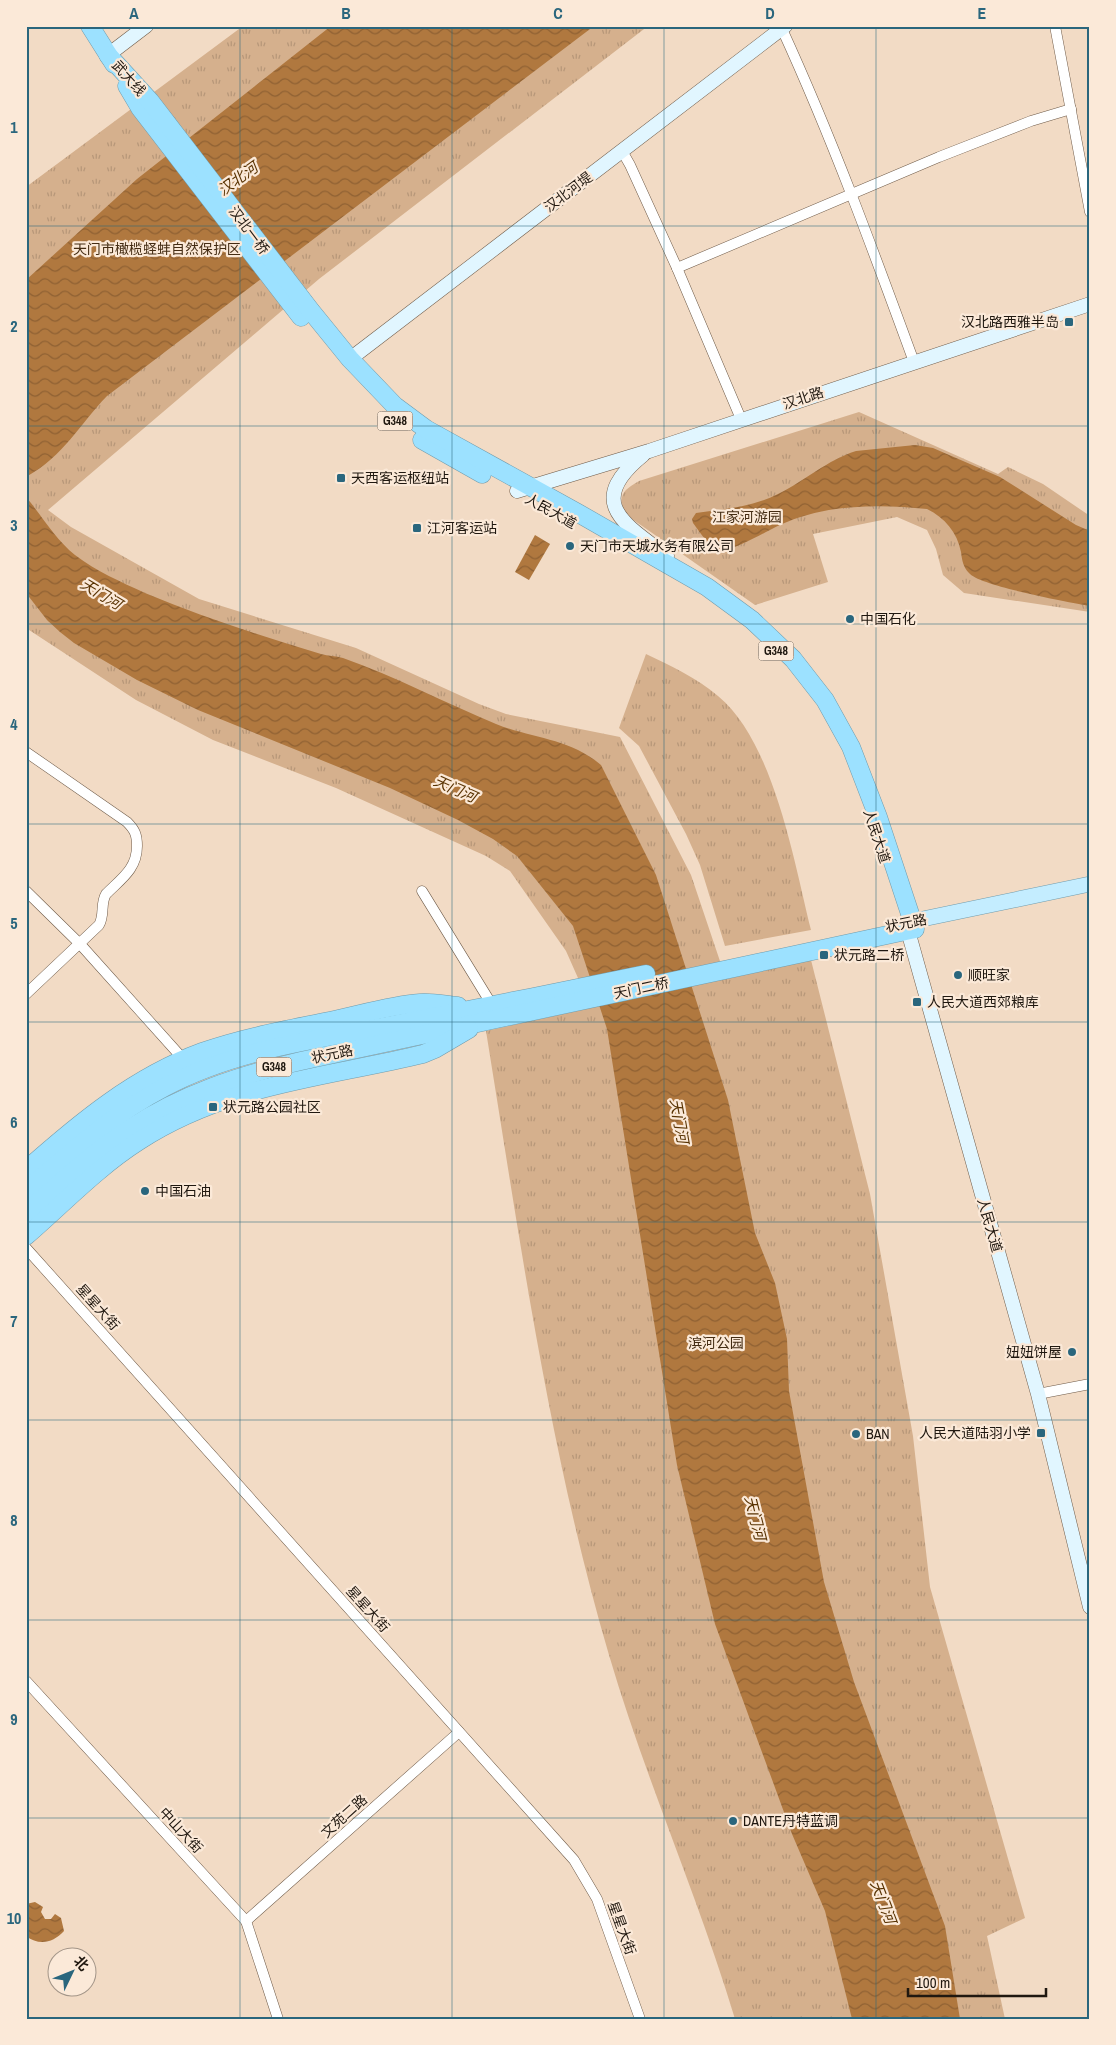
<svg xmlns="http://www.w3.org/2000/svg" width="1116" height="2045" font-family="'Archivo Narrow','Noto Sans SC',sans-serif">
  <defs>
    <pattern id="park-tufts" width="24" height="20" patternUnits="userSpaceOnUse" patternTransform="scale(1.25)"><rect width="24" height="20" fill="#d5b08d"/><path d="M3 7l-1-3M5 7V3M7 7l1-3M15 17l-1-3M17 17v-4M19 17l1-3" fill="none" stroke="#b79779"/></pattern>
    <pattern id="water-waves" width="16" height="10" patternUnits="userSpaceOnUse" patternTransform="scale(1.25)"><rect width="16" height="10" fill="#b0783f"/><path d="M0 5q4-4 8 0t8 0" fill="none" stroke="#8f6133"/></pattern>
  </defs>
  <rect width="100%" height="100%" fill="#f2dbc5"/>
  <g fill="url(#park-tufts)">
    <path d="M243,26H648L319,279L48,510L71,527L199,599L356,648L479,704L506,714L620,737L691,875L726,979L811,960L870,1194L913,1436L930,1587L1025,1918L987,1936L1005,2019H735C698,1896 645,1778 609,1655C549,1451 520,1240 486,1031L585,1009L578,978L566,951L510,871L486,856L336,788L213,740L136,700L26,628V187Z"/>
    <path d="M859,412L998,474L1008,467L1043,484L1090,516V612L964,593L943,575L936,549L927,530L897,517L813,534L828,582L755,605L625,514C618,495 622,491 639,481Z"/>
    <path d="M646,654C671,666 697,678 718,696C774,742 794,862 811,930L725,946L700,865L686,834L639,746L619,728Z"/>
  </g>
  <g fill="url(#water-waves)">
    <path d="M331,26H594L107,396C78,426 65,455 26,477V280L137,179Z"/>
    <path d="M915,445L933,448L1000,477L1076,525L1090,531V606C1069,602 979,586 969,573C963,567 962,560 961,552C957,532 945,518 927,509C881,504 830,504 787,522C771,528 738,549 724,550C710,550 700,532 693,523L692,519L696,513C725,509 752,507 778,494C805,481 827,460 856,451Z"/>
    <path d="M26,497C42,516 56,540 75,555C96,571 121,582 145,593C202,617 262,636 321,654C328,656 336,656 343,658C395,676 445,703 496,724C533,739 569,738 601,765L656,875L728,1100L755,1233L775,1283L787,1339L789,1391L824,1582L854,1682L945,1926L960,2019H852L825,1911L792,1834L715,1624L677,1465L607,1029L573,926L517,856L493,839L458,820L390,788L198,710L137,680L74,643L60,632L47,620L26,593Z"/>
    <polygon points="535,535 550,544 529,580 515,572"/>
    <path d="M35,1902L43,1907L41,1912L45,1919H51L55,1914L61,1918L64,1931C53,1943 39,1946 26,1936V1904Z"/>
  </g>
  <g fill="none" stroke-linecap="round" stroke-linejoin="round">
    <g stroke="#6f5b49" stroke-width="11">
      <g id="street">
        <polyline points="1055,26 1090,212"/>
        <path d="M782,29C832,138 873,250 914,362"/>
        <polyline points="622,151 630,165 677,268 741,419"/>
        <polyline points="677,268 939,157 1031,121 1071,109"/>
        <path d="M26,752L127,822C135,830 137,835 137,846C137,869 121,879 106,894C100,904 105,915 99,925L26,994"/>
        <polyline points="26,891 80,944 184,1060"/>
        <polyline points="422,891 492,1005"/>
        <polyline points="26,1248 574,1860 597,1899 640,2019"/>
        <polyline points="1038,1394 1090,1384"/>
        <polyline points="26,1681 246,1921 278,2019"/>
        <polyline points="246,1921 459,1732"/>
      </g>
    </g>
    <g stroke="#6f5b49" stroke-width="15">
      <g id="secondary">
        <polyline points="108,55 146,26"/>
        <polyline points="350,359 785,26"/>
        <path d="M643,455C585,502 623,523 667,556"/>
        <polyline points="517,491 649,451 1090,304"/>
        <polyline points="908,931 1038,1394 1090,1607"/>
      </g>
    </g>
    <g stroke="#719bab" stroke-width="16">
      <polyline id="primary" points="913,921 1090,884"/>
    </g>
    <g stroke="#719bab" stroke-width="19">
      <g id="highway">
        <polyline points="90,26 114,64"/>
        <polyline points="127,86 140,108 301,317"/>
        <polyline points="422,440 482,474"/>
        <path d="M26,1170C79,1123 134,1077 202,1052C245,1037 290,1029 334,1020C362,1014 392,1005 420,1003C433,1002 445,1005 458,1006"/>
        <path d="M26,1191C70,1153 113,1114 165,1087C233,1051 312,1040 387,1026C473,1009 560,992 646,974"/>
        <path d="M26,1213C59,1184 92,1153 129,1129C182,1094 240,1075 301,1061L915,929L878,817L851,747L825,700L793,659L752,620L707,587L578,513L426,429L395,406L350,359L311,311L150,101L108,55"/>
        <path d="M26,1236C63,1204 98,1167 139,1141C227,1084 324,1078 423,1054L435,1049L469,1029"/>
      </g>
    </g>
    <use href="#street" stroke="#fff" stroke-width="10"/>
    <use href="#secondary" stroke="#e1f6ff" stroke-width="14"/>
    <use href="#primary" stroke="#c4edff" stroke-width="15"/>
    <use href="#highway" stroke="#9ce1ff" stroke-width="18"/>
  </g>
  <path fill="none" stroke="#2a667d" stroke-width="1" stroke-opacity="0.55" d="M240,26V2019M452,26V2019M664,26V2019M876,26V2019M26,226H1090M26,426H1090M26,624H1090M26,824H1090M26,1022H1090M26,1222H1090M26,1420H1090M26,1620H1090M26,1818H1090"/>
  <g fill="#2a667d" stroke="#fbe9d8" stroke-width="2">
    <rect x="1064" y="317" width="10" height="10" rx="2.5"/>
    <rect x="336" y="473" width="10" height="10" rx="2.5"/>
    <rect x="412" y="523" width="10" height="10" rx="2.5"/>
    <circle cx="570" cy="546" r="5"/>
    <circle cx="850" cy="619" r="5"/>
    <rect x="819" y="950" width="10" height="10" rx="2.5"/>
    <circle cx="958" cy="975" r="5"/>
    <rect x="912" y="997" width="10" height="10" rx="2.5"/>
    <rect x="208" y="1102" width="10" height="10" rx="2.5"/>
    <circle cx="145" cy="1191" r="5"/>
    <circle cx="1072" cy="1352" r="5"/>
    <rect x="1036" y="1428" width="10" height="10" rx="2.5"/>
    <circle cx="856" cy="1434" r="5"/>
    <circle cx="733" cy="1821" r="5"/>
  </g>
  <g text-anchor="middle" stroke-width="4.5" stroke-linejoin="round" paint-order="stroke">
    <g fill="#fbe9d8" stroke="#62574c" stroke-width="1">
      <rect x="377.5" y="411.5" width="35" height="19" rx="4"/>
      <rect x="758.5" y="641.5" width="35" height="19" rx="4"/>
      <rect x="256.5" y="1057.5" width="35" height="19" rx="4"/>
    </g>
    <g font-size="12" font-weight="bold" fill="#201810">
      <text x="395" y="425">G348</text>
      <text x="776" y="655">G348</text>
      <text x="274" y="1071">G348</text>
    </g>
    <g font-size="14" fill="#201810" stroke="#fbe9d8">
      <text transform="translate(129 78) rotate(48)" y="5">武大线</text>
      <text transform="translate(568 192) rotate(-37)" y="5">汉北河堤</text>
      <text transform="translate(249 230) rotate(53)" y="5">汉北一桥</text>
      <text transform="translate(803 398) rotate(-18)" y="5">汉北路</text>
      <text transform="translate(551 511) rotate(29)" y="5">人民大道</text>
      <text transform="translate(877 836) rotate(72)" y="5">人民大道</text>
      <text transform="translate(906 923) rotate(-11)" y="5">状元路</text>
      <text transform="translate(641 988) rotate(-12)" y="5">天门二桥</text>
      <text transform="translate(332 1054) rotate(-12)" y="5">状元路</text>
      <text transform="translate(990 1225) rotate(74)" y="5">人民大道</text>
      <text transform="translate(98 1307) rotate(48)" y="5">星星大街</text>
      <text transform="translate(368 1609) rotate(48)" y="5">星星大街</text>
      <text transform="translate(344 1816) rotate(-42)" y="5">文苑二路</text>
      <text transform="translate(181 1830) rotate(47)" y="5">中山大街</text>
      <text transform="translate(622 1928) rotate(70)" y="5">星星大街</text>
    </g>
    <g font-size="14" fill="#442c13" stroke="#fbe9d8">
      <text x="157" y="254">天门市橄榄蛏蚌自然保护区</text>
      <text x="747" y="522">江家河游园</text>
      <text x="716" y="1348">滨河公园</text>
    </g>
    <g font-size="14" fill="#201810" stroke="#fbe9d8" text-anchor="start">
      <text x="1059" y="327" text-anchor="end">汉北路西雅半岛</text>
      <text x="351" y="483">天西客运枢纽站</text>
      <text x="427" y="533">江河客运站</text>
      <text x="580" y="551">天门市天城水务有限公司</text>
      <text x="860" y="624">中国石化</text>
      <text x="834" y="960">状元路二桥</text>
      <text x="968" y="980">顺旺家</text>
      <text x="927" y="1007">人民大道西郊粮库</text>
      <text x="223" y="1112">状元路公园社区</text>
      <text x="155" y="1196">中国石油</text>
      <text x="1062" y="1357" text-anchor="end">妞妞饼屋</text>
      <text x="1031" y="1438" text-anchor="end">人民大道陆羽小学</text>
      <text x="866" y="1439">BAN</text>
      <text x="743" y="1826">DANTE丹特蓝调</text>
    </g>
    <g font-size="15" font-style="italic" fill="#593303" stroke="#fbe9d8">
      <text transform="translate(238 179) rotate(-36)" y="5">汉北河</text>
      <text transform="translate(101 594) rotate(31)" y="5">天门河</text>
      <text transform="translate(455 789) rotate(24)" y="5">天门河</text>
      <text transform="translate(679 1121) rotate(80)" y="5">天门河</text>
      <text transform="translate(755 1518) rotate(76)" y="5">天门河</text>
      <text transform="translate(883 1902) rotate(69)" y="5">天门河</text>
    </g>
  </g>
  <rect width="1116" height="2045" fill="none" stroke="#fbe9d8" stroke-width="55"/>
  <g transform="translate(72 1972) rotate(47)"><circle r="24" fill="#fbe9d8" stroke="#a39588"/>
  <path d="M0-4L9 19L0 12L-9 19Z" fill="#2a667d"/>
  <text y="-8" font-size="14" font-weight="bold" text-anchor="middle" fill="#201810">北</text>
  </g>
  <path d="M908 1988v8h138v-8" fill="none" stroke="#201810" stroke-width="2.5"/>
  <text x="916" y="1988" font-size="15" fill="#201810" stroke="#fbe9d8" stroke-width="4" paint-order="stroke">100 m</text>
  <rect x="28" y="28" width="1060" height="1990" fill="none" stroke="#2a667d" stroke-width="2"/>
  <g font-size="16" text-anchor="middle" font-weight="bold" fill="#2a667d">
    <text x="134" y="19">A</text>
    <text x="346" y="19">B</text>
    <text x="558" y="19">C</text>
    <text x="770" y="19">D</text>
    <text x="982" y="19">E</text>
    <text x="14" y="133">1</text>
    <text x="14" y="332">2</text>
    <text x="14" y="531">3</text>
    <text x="14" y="730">4</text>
    <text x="14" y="929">5</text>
    <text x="14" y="1128">6</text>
    <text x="14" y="1327">7</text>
    <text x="14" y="1526">8</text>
    <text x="14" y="1725">9</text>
    <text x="14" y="1924">10</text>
  </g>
</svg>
